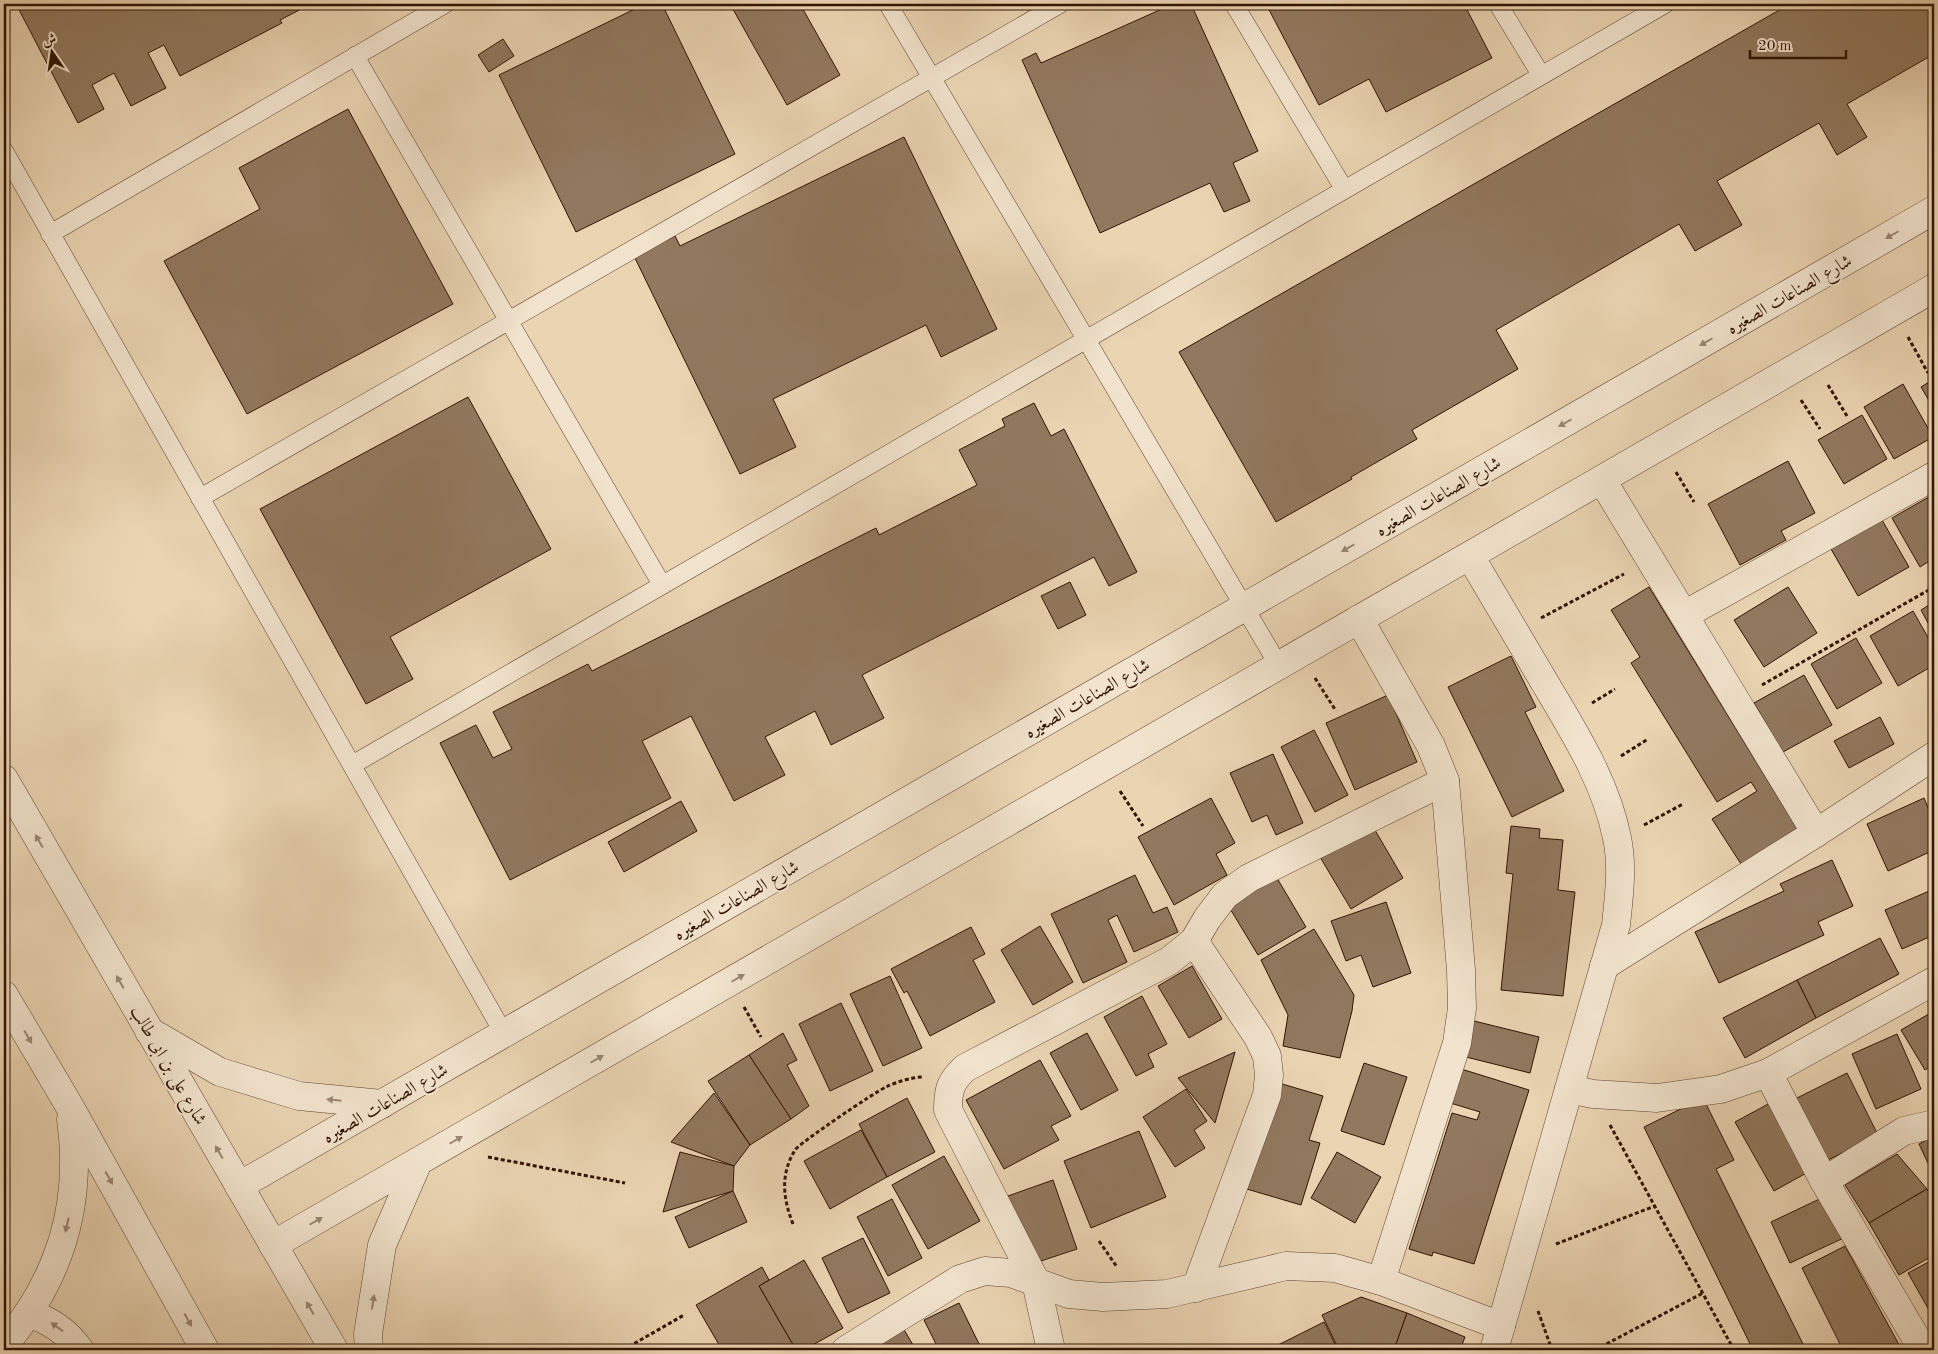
<svg xmlns="http://www.w3.org/2000/svg" width="1938" height="1354" font-family="'Old Standard TT',Amiri,serif">
  <rect width="100%" height="100%" fill="#ead4b2"/>
  <filter id="stains"><feTurbulence type="fractalNoise" baseFrequency=".004" numOctaves="4"/><feColorMatrix values="0 0 0 0 .2 0 0 0 0 .09 0 0 0 0 .02 0 0 0 .5 -.17"/></filter>
  <radialGradient id="worn" r=".72"><stop offset=".6" stop-color="#630" stop-opacity="0"/><stop offset="1" stop-color="#630" stop-opacity=".3"/></radialGradient>
  <g fill="#91785e" stroke="#311403">
    <polygon points="16,4 311,4 280,20 282,23 180,76 164,45 148,53 166,88 131,106 114,73 92,85 104,109 78,123"/>
    <polygon points="645,4 662,4 735,154 576,232 499,75"/>
    <polygon points="730,4 800,4 840,75 787,105"/>
    <polygon points="1173,4 1191,4 1258,151 1233,163 1250,201 1224,212 1210,183 1100,233 1022,60 1036,53 1041,63"/>
    <polygon points="1266,4 1464,4 1492,58 1386,112 1369,79 1319,105"/>
    <polygon points="1790,4 1934,4 1934,54 1847,104 1867,137 1837,155 1819,123 1717,181 1742,225 1695,251 1679,224 1496,330 1518,369 1412,430 1417,439 1351,477 1352,479 1276,522 1179,352"/>
    <polygon points="503,39 514,56 489,72 478,55"/>
    <polygon points="348,109 453,304 247,414 164,261 260,209 239,168"/>
    <polygon points="904,137 997,329 941,357 926,325 773,399 796,447 740,474 634,256 675,236 680,246"/>
    <polygon points="1934,379 1934,409 1921,387"/>
    <polygon points="1903,384 1933,437 1894,459 1864,407"/>
    <polygon points="468,397 551,549 390,637 413,679 366,704 260,509"/>
    <polygon points="1034,403 1051,436 1064,429 1137,572 1109,586 1094,557 862,675 884,718 831,745 815,711 765,737 785,775 734,801 691,716 642,741 671,798 510,880 440,743 476,725 493,758 512,749 493,712 588,664 592,671 876,528 879,535 977,485 959,450 1005,426 1002,419"/>
    <polygon points="1862,415 1887,459 1844,484 1818,440"/>
    <polygon points="1788,461 1815,513 1781,531 1786,540 1740,565 1708,504"/>
    <polygon points="1934,494 1934,558 1920,567 1892,518"/>
    <polygon points="1882,520 1909,567 1858,596 1831,549"/>
    <polygon points="1070,582 1086,615 1058,629 1041,596"/>
    <polygon points="1649,587 1798,830 1741,864 1712,819 1757,791 1751,782 1717,802 1631,663 1640,657 1611,610"/>
    <polygon points="1788,587 1817,633 1764,667 1734,620"/>
    <polygon points="1934,602 1934,634 1921,610"/>
    <polygon points="1913,611 1934,648 1934,665 1898,686 1870,636"/>
    <polygon points="1856,638 1882,683 1837,709 1811,664"/>
    <polygon points="1511,656 1536,707 1525,712 1564,791 1512,817 1448,687"/>
    <polygon points="1804,675 1832,725 1783,752 1754,703"/>
    <polygon points="1388,695 1417,762 1355,790 1326,723"/>
    <polygon points="1880,717 1894,744 1849,768 1834,741"/>
    <polygon points="1314,730 1348,795 1315,812 1281,747"/>
    <polygon points="1273,754 1303,823 1276,835 1267,815 1252,822 1230,773"/>
    <polygon points="1211,798 1235,843 1216,854 1227,875 1174,905 1138,837"/>
    <polygon points="1924,798 1934,822 1934,850 1888,871 1867,824"/>
    <polygon points="681,801 697,831 624,872 608,842"/>
    <polygon points="1372,825 1403,878 1351,909 1320,857"/>
    <polygon points="1511,826 1540,829 1539,838 1563,840 1558,890 1575,892 1563,996 1501,990 1513,874 1506,873"/>
    <polygon points="1832,860 1853,906 1818,922 1824,935 1719,983 1695,932 1784,891 1780,884"/>
    <polygon points="1274,873 1306,927 1258,955 1226,902"/>
    <polygon points="1135,875 1153,913 1167,907 1178,932 1134,952 1117,915 1108,920 1127,962 1083,983 1051,914"/>
    <polygon points="1934,889 1934,935 1902,949 1885,910"/>
    <polygon points="1386,902 1411,973 1373,987 1361,955 1346,961 1331,921"/>
    <polygon points="1040,926 1073,982 1033,1005 1001,950"/>
    <polygon points="971,927 985,954 973,960 995,1002 930,1036 907,991 904,993 891,969"/>
    <polygon points="1314,929 1354,995 1352,1011 1340,1058 1283,1046 1288,1015 1261,960"/>
    <polygon points="1880,938 1899,974 1816,1018 1797,980"/>
    <polygon points="1192,966 1222,1019 1189,1038 1158,986"/>
    <polygon points="890,976 922,1048 883,1066 850,994"/>
    <polygon points="1797,980 1816,1018 1745,1058 1723,1018"/>
    <polygon points="1142,996 1167,1044 1148,1054 1154,1067 1136,1076 1104,1017"/>
    <polygon points="841,1003 873,1071 830,1091 799,1024"/>
    <polygon points="1934,1011 1934,1064 1925,1070 1901,1030"/>
    <polygon points="1466,1019 1539,1037 1530,1073 1458,1055"/>
    <polygon points="783,1033 797,1060 787,1065 809,1106 791,1119 749,1055"/>
    <polygon points="1087,1033 1118,1090 1081,1110 1050,1053"/>
    <polygon points="1897,1034 1921,1089 1876,1109 1852,1054"/>
    <polygon points="1235,1052 1215,1123 1178,1078"/>
    <polygon points="749,1055 791,1119 750,1145 708,1081"/>
    <polygon points="1040,1060 1071,1116 1051,1126 1059,1140 1004,1169 966,1100"/>
    <polygon points="1364,1063 1407,1077 1384,1145 1341,1131"/>
    <polygon points="1458,1068 1529,1090 1474,1264 1433,1252 1432,1256 1409,1249 1452,1113 1477,1120 1480,1112 1447,1102"/>
    <polygon points="1847,1073 1878,1135 1824,1162 1793,1100"/>
    <polygon points="1272,1081 1323,1096 1309,1140 1320,1143 1301,1205 1240,1187"/>
    <polygon points="1186,1089 1207,1121 1194,1130 1205,1148 1175,1167 1143,1117"/>
    <polygon points="714,1093 750,1145 734,1166 671,1142"/>
    <polygon points="1781,1097 1819,1166 1774,1191 1735,1122"/>
    <polygon points="907,1098 935,1152 887,1177 859,1124"/>
    <polygon points="1703,1098 1734,1160 1716,1169 1806,1350 1753,1350 1644,1127"/>
    <polygon points="861,1130 887,1177 830,1209 804,1161"/>
    <polygon points="1139,1131 1166,1197 1091,1228 1064,1161"/>
    <polygon points="1934,1136 1934,1176 1919,1144"/>
    <polygon points="680,1152 734,1166 733,1191 663,1212"/>
    <polygon points="1337,1152 1381,1177 1355,1223 1311,1198"/>
    <polygon points="1897,1154 1927,1189 1869,1223 1845,1185"/>
    <polygon points="944,1156 980,1221 928,1249 892,1185"/>
    <polygon points="1053,1180 1077,1249 1032,1264 1008,1196"/>
    <polygon points="1927,1189 1934,1201 1934,1255 1899,1275 1869,1223"/>
    <polygon points="733,1191 747,1222 689,1248 675,1217"/>
    <polygon points="1830,1194 1850,1235 1790,1263 1771,1222"/>
    <polygon points="892,1199 922,1258 888,1276 857,1217"/>
    <polygon points="863,1238 890,1293 848,1313 822,1258"/>
    <polygon points="1845,1246 1902,1350 1843,1350 1802,1268"/>
    <polygon points="1934,1259 1934,1307 1929,1310 1908,1273"/>
    <polygon points="804,1260 843,1328 804,1350 796,1350 759,1286"/>
    <polygon points="762,1267 769,1280 759,1286 796,1350 722,1350 696,1305"/>
    <polygon points="1361,1297 1407,1313 1394,1350 1339,1350 1322,1315"/>
    <polygon points="959,1303 982,1350 939,1350 924,1320"/>
    <polygon points="1407,1313 1465,1337 1460,1350 1394,1350"/>
    <polygon points="1324,1322 1338,1350 1276,1350 1274,1347"/>
    <polygon points="903,1328 916,1350 867,1350"/>
  </g>
  <g fill="none" stroke-linecap="round" stroke-linejoin="round">
    <g stroke="#5f442f" stroke-width="19">
      <g id="service">
        <polyline points="888,4 1279,666"/>
        <polyline points="1234,4 1344,189"/>
        <polyline points="1498,4 1541,75"/>
        <polyline points="355,56 662,585"/>
        <polyline points="4,151 504,1034"/>
        <polyline points="50,234 445,4"/>
        <polyline points="200,498 1060,4"/>
        <polyline points="352,765 1665,4"/>
      </g>
    </g>
    <g stroke="#5f442f" stroke-width="29">
      <g id="minor">
        <polyline points="1602,480 1816,833"/>
        <path d="M1470,556C1495,598 1520,641 1545,683C1574,732 1606,782 1617,838C1623,866 1619,896 1616,925L1494,1350"/>
        <polyline points="1684,615 1934,476"/>
        <polyline points="1359,619 1431,746 1445,781 1461,970 1462,1008 1457,1043 1381,1281"/>
        <polyline points="1194,941 1258,1037 1267,1056 1269,1075 1267,1095 1196,1288"/>
        <polyline points="1604,966 1816,833 1934,756"/>
        <polyline points="1768,1073 1824,1181 1923,1350"/>
        <polyline points="1569,1089 1593,1094 1657,1098 1721,1089 1768,1073 1934,981"/>
        <polyline points="1824,1181 1904,1131 1934,1124"/>
        <polyline points="846,1350 960,1279 985,1271 1011,1273 1069,1294 1103,1297 1167,1294 1286,1266 1335,1268 1381,1281 1501,1326"/>
        <path d="M1051,1350L1036,1282L948,1110C948,1090 950,1082 965,1068L1169,961L1194,941L1207,919L1225,895L1249,878L1445,781"/>
      </g>
    </g>
    <g stroke="#5f442f" stroke-width="29">
      <g id="tertiary">
        <polyline points="4,779 334,1350"/>
        <polyline points="4,995 70,1107 205,1350"/>
        <polyline points="149,1031 220,1072 299,1096 382,1104"/>
        <polyline points="239,1186 1934,210"/>
        <polyline points="273,1245 1934,288"/>
        <path d="M28,1313C51,1321 66,1331 80,1350"/>
        <path d="M4,1345C60,1279 83,1205 71,1119"/>
        <polyline points="369,1350 368,1334 382,1245 418,1162"/>
      </g>
    </g>
    <g stroke="#311403" stroke-width="3" stroke-dasharray="4 2.5" stroke-linecap="butt">
      <polyline points="1908,337 1928,373"/>
      <polyline points="1828,385 1847,416"/>
      <polyline points="1801,400 1820,429"/>
      <polyline points="1676,472 1694,502"/>
      <polyline points="1541,618 1624,574"/>
      <polyline points="1315,678 1336,711"/>
      <polyline points="1762,685 1934,587"/>
      <polyline points="1592,703 1615,689"/>
      <polyline points="1621,756 1648,739"/>
      <polyline points="1120,791 1143,826"/>
      <polyline points="1644,825 1683,804"/>
      <polyline points="744,1007 761,1037"/>
      <polyline points="1610,1125 1734,1350"/>
      <polyline points="488,1157 625,1183"/>
      <path d="M793,1224C783,1198 780,1175 795,1150C798,1144 875,1092 886,1087C896,1082 913,1077 923,1077"/>
      <polyline points="1099,1241 1117,1267"/>
      <polyline points="1556,1244 1655,1206"/>
      <polyline points="1538,1311 1552,1350"/>
      <polyline points="623,1350 684,1315"/>
      <polyline points="1595,1350 1703,1293"/>
    </g>
    <use href="#service" stroke="#f1e3cd" stroke-width="18"/>
    <use href="#minor" stroke="#f1e3cd" stroke-width="28"/>
    <use href="#tertiary" stroke="#f1e3cd" stroke-width="28"/>
  </g>
  <defs><path id="oneway-solid" d="M-6-.8H1V-3.2L6.5 0L1 3.2V.8H-6Z" transform="scale(1.25)"/></defs>
  <g fill="#9b8672">
    <use href="#oneway-solid" transform="translate(1892 235) rotate(150)"/>
    <use href="#oneway-solid" transform="translate(1706 342) rotate(150)"/>
    <use href="#oneway-solid" transform="translate(1565 423) rotate(150)"/>
    <use href="#oneway-solid" transform="translate(1348 548) rotate(150)"/>
    <use href="#oneway-solid" transform="translate(39 841) rotate(-120)"/>
    <use href="#oneway-solid" transform="translate(738 978) rotate(-30)"/>
    <use href="#oneway-solid" transform="translate(120 982) rotate(-120)"/>
    <use href="#oneway-solid" transform="translate(28 1037) rotate(60)"/>
    <use href="#oneway-solid" transform="translate(597 1059) rotate(-30)"/>
    <use href="#oneway-solid" transform="translate(334 1100) rotate(-174)"/>
    <use href="#oneway-solid" transform="translate(456 1140) rotate(-30)"/>
    <use href="#oneway-solid" transform="translate(219 1152) rotate(-120)"/>
    <use href="#oneway-solid" transform="translate(109 1178) rotate(61)"/>
    <use href="#oneway-solid" transform="translate(316 1221) rotate(-30)"/>
    <use href="#oneway-solid" transform="translate(67 1225) rotate(103)"/>
    <use href="#oneway-solid" transform="translate(373 1302) rotate(-81)"/>
    <use href="#oneway-solid" transform="translate(310 1308) rotate(-120)"/>
    <use href="#oneway-solid" transform="translate(188 1320) rotate(61)"/>
    <use href="#oneway-solid" transform="translate(57 1327) rotate(-144)"/>
  </g>
  <g text-anchor="middle" stroke-width="4" stroke-linejoin="round" paint-order="stroke">
    <g font-size="18" fill="#311403" stroke="#f1e3cd">
      <text transform="translate(1789 294) rotate(-30)" y="6">شارع الصناعات الصغيره</text>
      <text transform="translate(1438 496) rotate(-30)" y="6">شارع الصناعات الصغيره</text>
      <text transform="translate(1087 698) rotate(-30)" y="6">شارع الصناعات الصغيره</text>
      <text transform="translate(736 900) rotate(-30)" y="6">شارع الصناعات الصغيره</text>
      <text transform="translate(169 1065) rotate(60)" y="6">شارع على بن ابى طالب</text>
      <text transform="translate(385 1103) rotate(-30)" y="6">شارع الصناعات الصغيره</text>
    </g>
  </g>
  <rect width="1938" height="1354" fill="none" stroke="#ead4b2" stroke-width="20"/>
  <rect x="5" y="5" width="1928" height="1344" fill="none" stroke="#311403" stroke-width="2.5"/>
  <rect x="10" y="10" width="1918" height="1334" fill="none" stroke="#311403"/>
  <g transform="translate(52 52) rotate(347)" stroke="#f1e3cd" stroke-width="4" paint-order="stroke">
  <path d="M0-4L9 19L0 12L-9 19Z" fill="#311403"/>
  <text y="-8" font-size="14" font-weight="bold" text-anchor="middle" fill="#311403">ش</text>
  </g>
  <path d="M1750 50v8h96v-8" fill="none" stroke="#311403" stroke-width="2.5"/>
  <text x="1758" y="50" font-size="15" fill="#311403" stroke="#f1e3cd" stroke-width="4" paint-order="stroke">20 m</text>
  <rect width="100%" height="100%" filter="url(#stains)"/>
  <rect width="100%" height="100%" fill="url(#worn)"/>
</svg>
